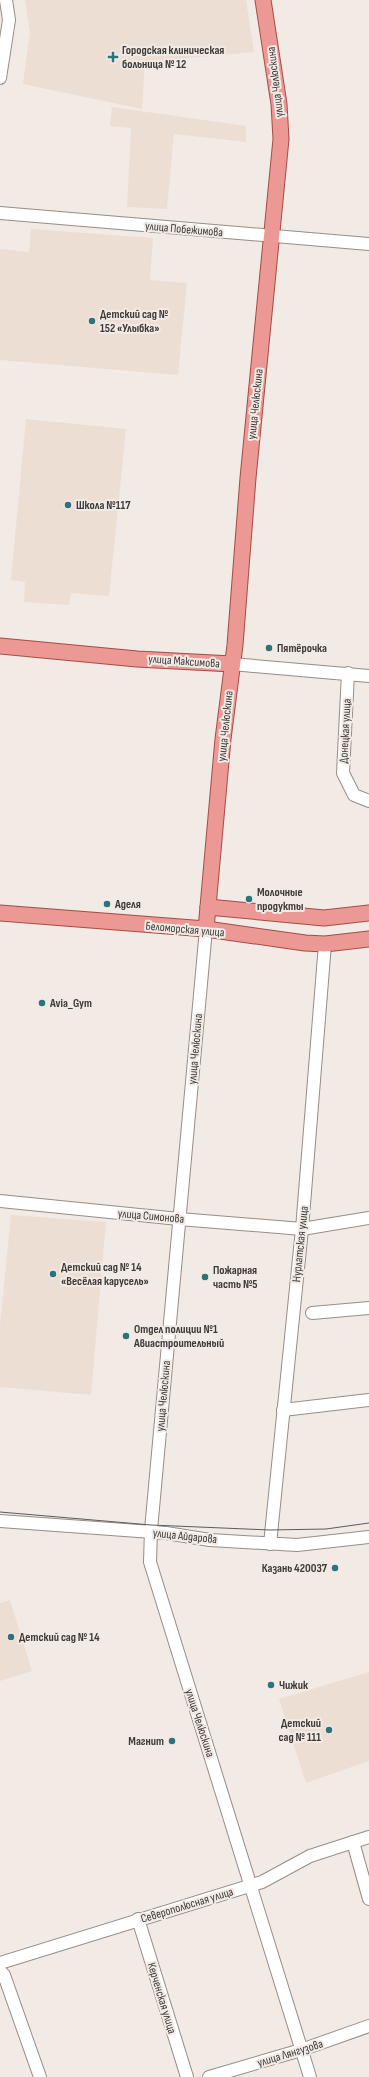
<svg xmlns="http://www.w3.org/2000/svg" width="369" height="2077" font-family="'Sofia Sans Condensed',sans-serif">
  <rect width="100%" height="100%" fill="#f2eae5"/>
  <g fill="#edded4">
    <polygon points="25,0 246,0 254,52 145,62 142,109 23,84 30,32"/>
    <polygon points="112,107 246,126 246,142 174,134 167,209 127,207 131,128 110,126"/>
    <polygon points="31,229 153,238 150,280 187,283 178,375 0,360 0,249 29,252"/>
    <polygon points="26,419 126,429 109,596 71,593 69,605 24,602 25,582 11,580"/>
    <polygon points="11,1215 106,1222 91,1395 0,1387 0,1325"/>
    <polygon points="10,1600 32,1671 0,1681 0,1603"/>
    <polygon points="369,1672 369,1761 306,1783 279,1699"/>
  </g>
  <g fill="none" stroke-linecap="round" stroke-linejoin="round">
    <g stroke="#958d88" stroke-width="14">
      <g id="minor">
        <polyline points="0,78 9,20 6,0"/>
        <polyline points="0,213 369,244"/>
        <polyline points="232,664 369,676"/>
        <polyline points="348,673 343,773 354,795 369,801"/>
        <polyline points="206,929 151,1530 150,1562 310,2077"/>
        <polyline points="0,1201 179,1219 302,1229 369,1218"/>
        <polyline points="312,1313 369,1308"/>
        <polyline points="283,1410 369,1400"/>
        <polyline points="0,1521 166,1533 210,1540 297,1545 369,1537"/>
        <polyline points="270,1544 302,1229 325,944"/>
        <polyline points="353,1842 369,1899"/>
        <polyline points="138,1919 187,2077"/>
        <polyline points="0,1963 262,1882 310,1856 369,1837"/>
        <polyline points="0,1971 4,1975 40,2077"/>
        <polyline points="209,2077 301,2050 369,2026"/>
      </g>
    </g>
    <g stroke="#a64b46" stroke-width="17">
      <g id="major">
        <polyline points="0,646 137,659 232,664"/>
        <polyline points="208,907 324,918 369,913"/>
        <polyline points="0,913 206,929 305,943 325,944 369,939"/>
        <polyline points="206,929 223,739 235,645 248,478 281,139 279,104 263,0"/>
      </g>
    </g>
    <use href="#minor" stroke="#fff" stroke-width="12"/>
    <use href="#major" stroke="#ec9894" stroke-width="15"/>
    <polyline stroke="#5f5b58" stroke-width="1" points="0,1512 151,1525 270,1530 326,1529 369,1523"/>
  </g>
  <g fill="#2b747c" stroke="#f2eae5" stroke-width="1.5">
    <path d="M111 51h4v4h4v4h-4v4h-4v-4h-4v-4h4z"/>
    <circle cx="92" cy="321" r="4"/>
    <circle cx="68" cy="505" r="4"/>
    <circle cx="269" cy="648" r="4"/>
    <circle cx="249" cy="899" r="4"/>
    <circle cx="107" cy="904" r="4"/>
    <circle cx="42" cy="1003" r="4"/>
    <circle cx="53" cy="1274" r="4"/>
    <circle cx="205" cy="1277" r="4"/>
    <circle cx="126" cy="1336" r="4"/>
    <circle cx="335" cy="1568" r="4"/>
    <circle cx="11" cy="1637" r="4"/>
    <circle cx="271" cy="1685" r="4"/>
    <circle cx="329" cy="1730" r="4"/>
    <circle cx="172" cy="1741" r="4"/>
  </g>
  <g text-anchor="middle" stroke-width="4" stroke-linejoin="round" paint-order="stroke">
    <g font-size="12" font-weight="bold" fill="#3d3a38" stroke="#f2eae5" text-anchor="start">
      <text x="122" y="54">Городская клиническая<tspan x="122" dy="14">больница № 12</tspan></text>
      <text x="100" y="318">Детский сад №<tspan x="100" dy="14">152 «Улыбка»</tspan></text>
      <text x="76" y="509">Школа №117</text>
      <text x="277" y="652">Пятёрочка</text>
      <text x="257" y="896">Молочные<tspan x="257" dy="14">продукты</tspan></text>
      <text x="115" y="908">Аделя</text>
      <text x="50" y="1007">Avia_Gym</text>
      <text x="61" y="1271">Детский сад № 14<tspan x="61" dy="14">«Весёлая карусель»</tspan></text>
      <text x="213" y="1274">Пожарная<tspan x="213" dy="14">часть №5</tspan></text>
      <text x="134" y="1333">Отдел полиции №1<tspan x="134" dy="14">Авиастроительный</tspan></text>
      <text x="327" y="1572" text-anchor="end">Казань 420037</text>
      <text x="19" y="1641">Детский сад № 14</text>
      <text x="279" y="1689">Чижик</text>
      <text x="321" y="1727" text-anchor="end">Детский<tspan x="321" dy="14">сад № 111</tspan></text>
      <text x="164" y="1745" text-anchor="end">Магнит</text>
    </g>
    <g font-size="12" fill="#3d3a38" stroke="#f2eae5">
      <text transform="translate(275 82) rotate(-97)" y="4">улица Челюскина</text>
      <text transform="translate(184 229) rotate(5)" y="4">улица Побежимова</text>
      <text transform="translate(255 404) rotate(-84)" y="4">улица Челюскина</text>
      <text transform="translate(184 661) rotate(4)" y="4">улица Максимова</text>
      <text transform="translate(225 726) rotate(-84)" y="4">улица Челюскина</text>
      <text transform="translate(345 731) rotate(-87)" y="4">Донецкая улица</text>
      <text transform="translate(185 929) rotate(5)" y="4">Беломорская улица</text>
      <text transform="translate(195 1049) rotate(-85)" y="4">улица Челюскина</text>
      <text transform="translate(151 1216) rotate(5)" y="4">улица Симонова</text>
      <text transform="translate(300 1244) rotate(-84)" y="4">Нурлатская улица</text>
      <text transform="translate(163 1396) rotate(-85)" y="4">улица Челюскина</text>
      <text transform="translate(185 1536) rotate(6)" y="4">улица Айдарова</text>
      <text transform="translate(200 1723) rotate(72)" y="4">улица Челюскина</text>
      <text transform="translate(187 1905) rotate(-17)" y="4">Северополюсная улица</text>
      <text transform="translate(162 1998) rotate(73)" y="4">Керченская улица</text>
      <text transform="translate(290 2053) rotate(-17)" y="4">улица Лянгузова</text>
    </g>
  </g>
</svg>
